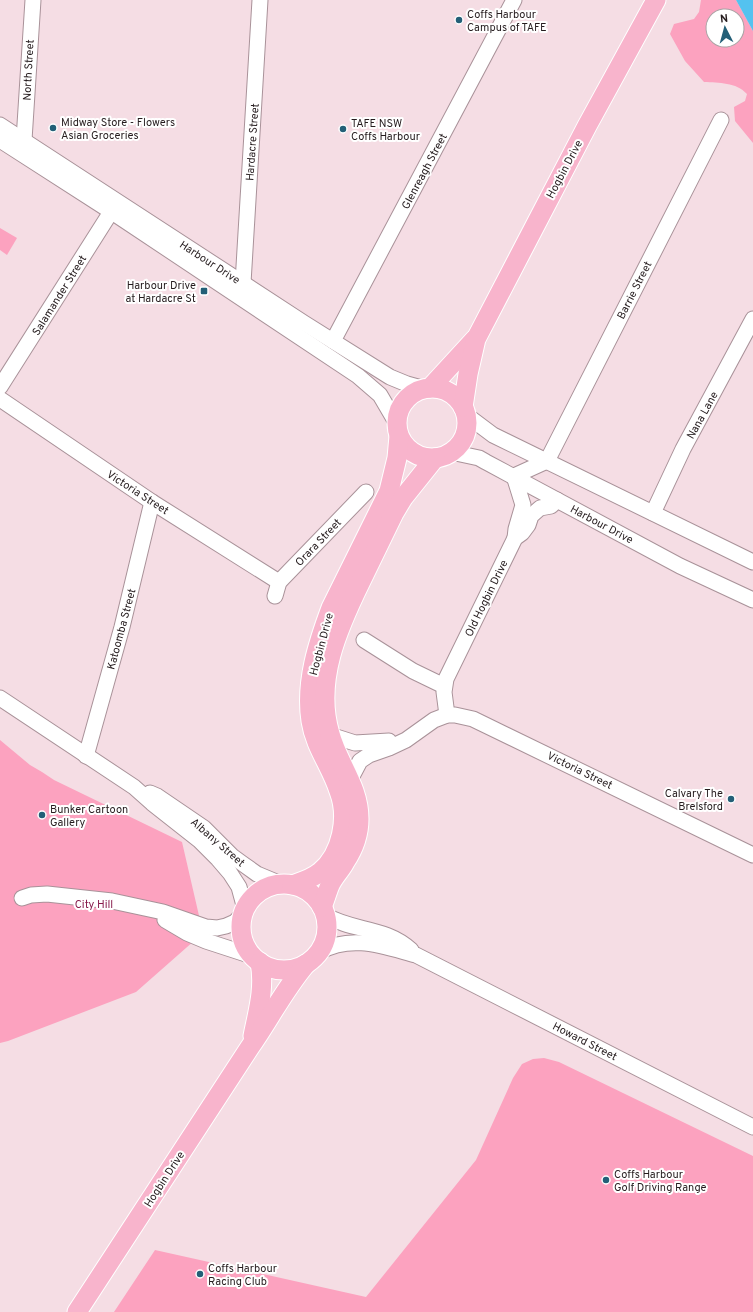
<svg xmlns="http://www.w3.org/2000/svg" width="753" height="1312" font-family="Overpass,sans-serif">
  <rect width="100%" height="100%" fill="#f5dde4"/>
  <g fill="#fca2bf" fill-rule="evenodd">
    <path d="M701,0H736L753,31V143L735,121L734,107L745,101L747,94C736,82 719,83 704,82L685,61L670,34L674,24L694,19L699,12ZM713,16H737V40H713Z"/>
    <polygon points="0,228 17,238 7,255 0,250"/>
    <polygon points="0,740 30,765 42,772 54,780 182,842 203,933 136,992 8,1041 0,1043"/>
    <polygon points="544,1058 559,1062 753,1156 753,1312 114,1312 155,1250 366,1297 476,1160 513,1078 522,1064 533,1059"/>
  </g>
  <polygon fill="#54c2ef" points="736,0 753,0 753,31"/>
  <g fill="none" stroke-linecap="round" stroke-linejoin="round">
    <g stroke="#a99299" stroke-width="17">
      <g id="minor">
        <polyline points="0,125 304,323 390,377 407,384 425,389"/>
        <polyline points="0,140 112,212 358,376 380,395 397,424"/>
        <polyline points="24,140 33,0"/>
        <polyline points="243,283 260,0"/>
        <polyline points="333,341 514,0"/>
        <polyline points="0,387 116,204"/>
        <polyline points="0,399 152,502 279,582"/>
        <polyline points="465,414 493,435 753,562"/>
        <polyline points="451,452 479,458 486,462 680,566 753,600"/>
        <polyline points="514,476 547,461 721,120"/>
        <polyline points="514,476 523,505 516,529 515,538"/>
        <polyline points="653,513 683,449 753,319"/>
        <polyline points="275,596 279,582 366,492"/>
        <polyline points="364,640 413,671 444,686"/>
        <polyline points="0,698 134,787 152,803 199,840 218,859 230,873 239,887 245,909"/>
        <polyline points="447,715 444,692 446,679 515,538 522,533 528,525 531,516 540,508 551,506 557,500"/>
        <polyline points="330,735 355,743 389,741"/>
        <polyline points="86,756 122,627 152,502"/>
        <polyline points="350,780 360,761 369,755 389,748 406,740 434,720 447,715 455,715 473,719 753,855"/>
        <polyline points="150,793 157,796 204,828 232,856 243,864 257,874 281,884"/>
        <polyline points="22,898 31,895 47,894 112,901 163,912 206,927 217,928 226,926 235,922 243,914"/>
        <path d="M325,915C353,932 385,926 411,950"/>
        <polyline points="165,920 187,933 206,941 252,956"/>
        <path d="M319,952C352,934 382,946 416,955L753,1127"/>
      </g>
    </g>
    <g stroke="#fff" stroke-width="21">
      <g id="major">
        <polyline points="430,388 475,339"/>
        <circle cx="432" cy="423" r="35"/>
        <polyline points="463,407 468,374 476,339 587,126 656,0"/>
        <circle cx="284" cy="927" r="43"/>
        <path d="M292,885C301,882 312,879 320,872C342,854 349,817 339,791C331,766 315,747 311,721C305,682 318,643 331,608L389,491L397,458L399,436"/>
        <path d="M322,907C325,900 327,892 330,885C334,876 341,870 345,862C353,850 359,834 359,819C359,786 338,764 330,734C314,681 338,628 361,581C372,558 383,536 394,513L403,498L435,458"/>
        <path d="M253,1036C258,1011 265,988 260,962"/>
        <path d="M77,1312L250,1047C269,1020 284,990 306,964"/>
      </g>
    </g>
    <use href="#minor" stroke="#fff" stroke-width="15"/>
    <use href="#major" stroke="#f8b4cc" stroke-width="19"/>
  </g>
  <g fill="#235f77" stroke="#fff" stroke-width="1.5">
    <circle cx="459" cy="20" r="4"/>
    <circle cx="53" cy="128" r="4"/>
    <circle cx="343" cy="129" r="4"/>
    <rect x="200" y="287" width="8" height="8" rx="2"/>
    <circle cx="731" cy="799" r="4"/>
    <circle cx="42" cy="815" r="4"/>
    <circle cx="606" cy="1180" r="4"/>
    <circle cx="200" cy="1274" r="4"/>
  </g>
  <g text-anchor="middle" stroke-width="4" stroke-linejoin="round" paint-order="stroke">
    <g font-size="11" fill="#251c1e" stroke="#fff" text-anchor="start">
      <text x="467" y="18">Coffs Harbour<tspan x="467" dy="13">Campus of TAFE</tspan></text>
      <text x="61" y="126">Midway Store - Flowers<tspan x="61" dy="13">Asian Groceries</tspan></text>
      <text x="351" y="127">TAFE NSW<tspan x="351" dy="13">Coffs Harbour</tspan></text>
      <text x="196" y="289" text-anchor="end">Harbour Drive<tspan x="196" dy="13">at Hardacre St</tspan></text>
      <text x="723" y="797" text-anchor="end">Calvary The<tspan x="723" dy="13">Brelsford</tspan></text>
      <text x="50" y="813">Bunker Cartoon<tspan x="50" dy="13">Gallery</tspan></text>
      <text x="614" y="1178">Coffs Harbour<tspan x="614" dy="13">Golf Driving Range</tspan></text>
      <text x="208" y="1272">Coffs Harbour<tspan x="208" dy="13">Racing Club</tspan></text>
    </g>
    <g font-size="11" fill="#251c1e" stroke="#fff">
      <text transform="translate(28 70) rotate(-87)" y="4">North Street</text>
      <text transform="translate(252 142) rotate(-86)" y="4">Hardacre Street</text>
      <text transform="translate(564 169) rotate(-62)" y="4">Hogbin Drive</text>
      <text transform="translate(424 171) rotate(-62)" y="4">Glenreagh Street</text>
      <text transform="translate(210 262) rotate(33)" y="4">Harbour Drive</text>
      <text transform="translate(634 290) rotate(-63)" y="4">Barrie Street</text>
      <text transform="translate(59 295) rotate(-58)" y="4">Salamander Street</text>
      <text transform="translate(702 415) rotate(-61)" y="4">Nana Lane</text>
      <text transform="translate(138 492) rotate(33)" y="4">Victoria Street</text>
      <text transform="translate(602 524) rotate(28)" y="4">Harbour Drive</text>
      <text transform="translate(318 542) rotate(-46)" y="4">Orara Street</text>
      <text transform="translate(486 598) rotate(-64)" y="4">Old Hogbin Drive</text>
      <text transform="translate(121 629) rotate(-75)" y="4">Katoomba Street</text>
      <text transform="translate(321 644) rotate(-75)" y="4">Hogbin Drive</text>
      <text transform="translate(580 770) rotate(26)" y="4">Victoria Street</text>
      <text transform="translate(218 842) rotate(41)" y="4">Albany Street</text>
      <text transform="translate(585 1041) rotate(27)" y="4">Howard Street</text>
      <text transform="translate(164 1179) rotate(-57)" y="4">Hogbin Drive</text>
    </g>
    <g font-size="11" fill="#871a4b" stroke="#fff">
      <text x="94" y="908">City Hill</text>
    </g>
  </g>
  <g transform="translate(725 28) rotate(354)"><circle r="19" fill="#ffffff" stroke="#a8a4a5"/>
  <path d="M0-3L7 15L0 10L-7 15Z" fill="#235f77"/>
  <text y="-6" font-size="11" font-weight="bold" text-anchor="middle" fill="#251c1e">N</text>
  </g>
</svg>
